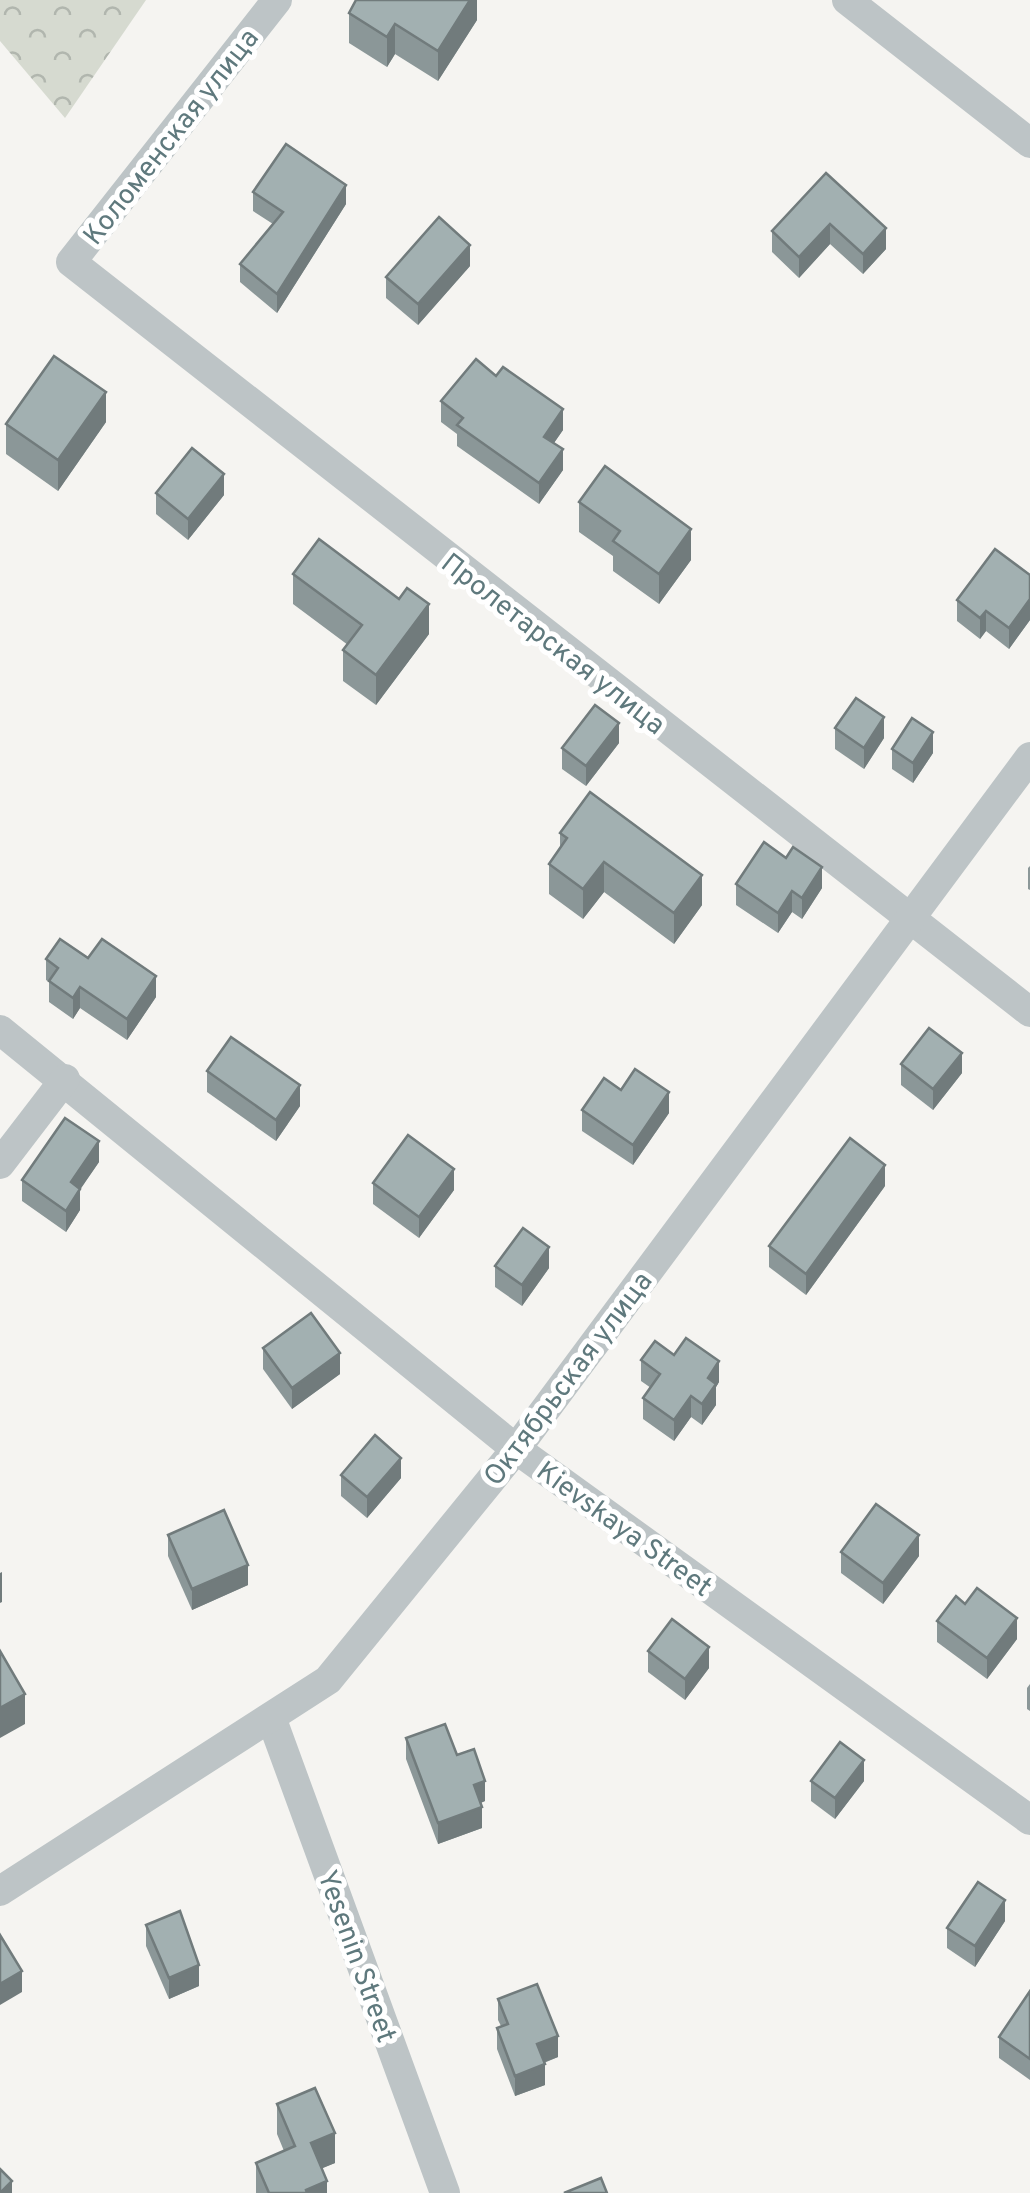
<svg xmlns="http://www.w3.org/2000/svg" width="1030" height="2193" font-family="Overpass,sans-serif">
  <defs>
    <pattern id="forest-crowns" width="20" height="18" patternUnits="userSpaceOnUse" patternTransform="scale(2.5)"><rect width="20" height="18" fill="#d6dad0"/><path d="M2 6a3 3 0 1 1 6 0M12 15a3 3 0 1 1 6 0" fill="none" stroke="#b1b6ae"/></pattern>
  </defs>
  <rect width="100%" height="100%" fill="#f5f4f1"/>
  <polygon fill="url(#forest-crowns)" points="0,0 146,0 65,118 0,41"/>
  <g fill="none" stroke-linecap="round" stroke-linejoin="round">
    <g stroke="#bdc4c6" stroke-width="30">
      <polyline points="277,0 71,262 1030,1012"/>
      <polyline points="847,0 1030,143"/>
      <polyline points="0,1030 516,1449 1030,1820"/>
      <polyline points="0,1164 65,1079"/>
      <polyline points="272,1720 445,2193"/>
      <polyline points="0,1891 328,1680 516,1449 1030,757"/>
    </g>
  </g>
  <g fill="#8b9798">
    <polygon points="477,0 477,20 438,81 395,54 387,67 349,43 349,13"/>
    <polygon points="826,173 886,249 863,274 830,244 799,278 772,252 772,231"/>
    <polygon points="253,192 346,204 277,313 240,282 240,264 273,224 253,211"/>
    <polygon points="470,266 418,325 386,298 386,277"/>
    <polygon points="441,401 563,430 554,443 563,470 539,504 457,446 457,434 441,422"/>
    <polygon points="106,422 58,491 6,454 6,424"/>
    <polygon points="156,493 224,495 188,540 156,514"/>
    <polygon points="579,502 691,560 659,604 613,571 613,556 579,532"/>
    <polygon points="293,574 399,599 429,634 376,705 343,681 343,650 348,645 293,604"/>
    <polygon points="1030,575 1030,620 1009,649 986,631 980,639 957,621 957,600"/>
    <polygon points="835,728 884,738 864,769 835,749"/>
    <polygon points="619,743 586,786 562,769 562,748"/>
    <polygon points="892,749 933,753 913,783 892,769"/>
    <polygon points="560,833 702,905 674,944 604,892 583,919 549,894 549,864 560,848"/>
    <polygon points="1030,866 1030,890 1028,889 1028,868"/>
    <polygon points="736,884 822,888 802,919 792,912 778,933 736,905"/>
    <polygon points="88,958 156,997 127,1040 80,1008 73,1019 49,1002 49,982 46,980 46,959"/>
    <polygon points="901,1064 962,1073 933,1110 901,1085"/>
    <polygon points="207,1071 300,1106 276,1141 207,1092"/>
    <polygon points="621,1090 669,1113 633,1165 582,1131 582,1110"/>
    <polygon points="99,1162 80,1189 80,1210 66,1232 22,1201 22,1180"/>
    <polygon points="373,1183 454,1190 419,1238 373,1204"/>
    <polygon points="885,1186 806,1295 769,1267 769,1246"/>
    <polygon points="495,1266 549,1268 522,1306 495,1287"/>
    <polygon points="263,1348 340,1374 292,1409 263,1369"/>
    <polygon points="674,1355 719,1382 716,1387 716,1405 702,1425 691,1417 674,1441 643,1419 643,1398 651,1388 641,1381 641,1360"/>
    <polygon points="341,1475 401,1478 367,1518 341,1496"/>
    <polygon points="168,1535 248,1585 192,1610 168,1556"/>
    <polygon points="841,1552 919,1556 883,1604 841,1573"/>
    <polygon points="937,1621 1017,1639 987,1679 937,1642"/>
    <polygon points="648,1651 709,1668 685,1700 648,1672"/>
    <polygon points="1030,1684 1030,1711 1027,1709 1027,1688"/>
    <polygon points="406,1738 457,1755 485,1801 480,1803 482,1828 438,1844 406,1759"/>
    <polygon points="811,1781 864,1781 835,1819 811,1801"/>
    <polygon points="1005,1921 975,1967 947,1948 947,1928"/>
    <polygon points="146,1925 199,1986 169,1999 146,1946"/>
    <polygon points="1030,1991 1030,2080 999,2058 999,2037"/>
    <polygon points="498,1999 558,2057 544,2063 545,2085 515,2096 497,2049 497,2028 501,2026 498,2020"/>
    <polygon points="277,2104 335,2163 322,2168 327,2193 256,2193 256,2163 284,2151 277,2134"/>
  </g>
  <g fill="#717b7c">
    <polygon points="470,0 477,0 477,20 438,81 438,51"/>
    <polygon points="395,24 395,54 387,67 387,37"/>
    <polygon points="346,185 346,204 277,313 277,294"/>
    <polygon points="830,224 830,244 799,278 799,257"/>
    <polygon points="886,228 886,249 863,274 863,254"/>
    <polygon points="470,245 470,266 418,325 418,304"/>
    <polygon points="106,392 106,422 58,491 58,460"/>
    <polygon points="563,409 563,430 544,457 544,437"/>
    <polygon points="563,449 563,470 539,504 539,483"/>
    <polygon points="224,474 224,495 188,540 188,519"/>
    <polygon points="691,529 691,560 659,604 659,574"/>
    <polygon points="1030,599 1030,620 1009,649 1009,628"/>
    <polygon points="429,604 429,634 376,705 376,675"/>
    <polygon points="986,611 986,631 980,639 980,618"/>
    <polygon points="884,717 884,738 864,769 864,748"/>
    <polygon points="619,723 619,743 586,786 586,766"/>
    <polygon points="933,732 933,753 913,783 913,763"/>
    <polygon points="604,862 604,892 583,919 583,889"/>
    <polygon points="822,867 822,888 802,919 802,898"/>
    <polygon points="702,875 702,905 674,944 674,913"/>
    <polygon points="792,891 792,912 778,933 778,913"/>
    <polygon points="156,976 156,997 127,1040 127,1019"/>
    <polygon points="80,987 80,1008 73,1019 73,998"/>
    <polygon points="962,1053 962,1073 933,1110 933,1089"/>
    <polygon points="300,1085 300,1106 276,1141 276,1120"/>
    <polygon points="669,1092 669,1113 633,1165 633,1145"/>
    <polygon points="99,1141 99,1162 71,1203 71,1182"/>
    <polygon points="885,1165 885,1186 806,1295 806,1274"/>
    <polygon points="454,1169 454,1190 419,1238 419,1217"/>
    <polygon points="80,1189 80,1210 66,1232 66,1211"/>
    <polygon points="549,1247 549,1268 522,1306 522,1285"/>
    <polygon points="340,1353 340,1374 292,1409 292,1388"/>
    <polygon points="719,1361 719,1382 716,1387 716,1405 702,1425 702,1404 708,1378"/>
    <polygon points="691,1396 691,1417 674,1441 674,1420"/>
    <polygon points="401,1458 401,1478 367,1518 367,1497"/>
    <polygon points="919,1535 919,1556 883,1604 883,1583"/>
    <polygon points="248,1565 248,1585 192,1610 192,1589"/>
    <polygon points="2,1572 2,1602 0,1603 0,1573"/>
    <polygon points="1017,1618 1017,1639 987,1679 987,1658"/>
    <polygon points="709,1647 709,1668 685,1700 685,1679"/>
    <polygon points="25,1694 25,1724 0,1738 0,1708"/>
    <polygon points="864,1760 864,1781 835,1819 835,1798"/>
    <polygon points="485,1781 485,1801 474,1806 474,1785"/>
    <polygon points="482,1807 482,1828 438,1844 438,1823"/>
    <polygon points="1005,1900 1005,1921 975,1967 975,1946"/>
    <polygon points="199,1965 199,1986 169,1999 169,1978"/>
    <polygon points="22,1971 22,1992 0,2005 0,1984"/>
    <polygon points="558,2036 558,2057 537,2065 537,2044"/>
    <polygon points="545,2064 545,2085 515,2096 515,2076"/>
    <polygon points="335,2133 335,2163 311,2173 311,2143"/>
    <polygon points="12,2181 12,2193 0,2193"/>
    <polygon points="327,2181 327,2193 306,2193 306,2190"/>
  </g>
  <g fill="#a2b0b1" stroke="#717b7c" stroke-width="2.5">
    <polygon points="356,0 470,0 438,51 395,24 387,37 349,13"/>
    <polygon points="286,144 346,185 277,294 240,264 283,212 253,192"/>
    <polygon points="826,173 886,228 863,254 830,224 799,257 772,231"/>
    <polygon points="439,217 470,245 418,304 386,277"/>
    <polygon points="54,356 106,392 58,460 6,424"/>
    <polygon points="476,359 496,376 503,367 563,409 544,437 563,449 539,483 457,425 463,418 441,401"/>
    <polygon points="192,448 224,474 188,519 156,493"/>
    <polygon points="605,466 691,529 659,574 613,541 620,531 579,502"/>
    <polygon points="319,539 399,599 407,588 429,604 376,675 343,650 362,625 293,574"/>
    <polygon points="995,549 1030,575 1030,599 1009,628 986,611 980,618 957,600"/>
    <polygon points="856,698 884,717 864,748 835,728"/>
    <polygon points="595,705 619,723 586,766 562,748"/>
    <polygon points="912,718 933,732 913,763 892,749"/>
    <polygon points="590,792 702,875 674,913 604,862 583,889 549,864 567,838 560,833"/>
    <polygon points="764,842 786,858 793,847 822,867 802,898 792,891 778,913 736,884"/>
    <polygon points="60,939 88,958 102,939 156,976 127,1019 80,987 73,998 49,981 58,968 46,959"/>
    <polygon points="929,1028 962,1053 933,1089 901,1064"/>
    <polygon points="231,1037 300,1085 276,1120 207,1071"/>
    <polygon points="635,1069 669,1092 633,1145 582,1110 604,1078 621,1090"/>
    <polygon points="65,1118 99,1141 71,1182 80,1189 66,1211 22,1180"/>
    <polygon points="408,1135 454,1169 419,1217 373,1183"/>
    <polygon points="850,1138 885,1165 806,1274 769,1246"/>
    <polygon points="523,1228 549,1247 522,1285 495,1266"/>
    <polygon points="311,1313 340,1353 292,1388 263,1348"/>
    <polygon points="686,1338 719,1361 708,1378 716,1384 702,1404 691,1396 674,1420 643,1398 660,1374 641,1360 655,1341 674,1355"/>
    <polygon points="375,1435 401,1458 367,1497 341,1475"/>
    <polygon points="876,1504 919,1535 883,1583 841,1552"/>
    <polygon points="224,1510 248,1565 192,1589 168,1535"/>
    <polygon points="977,1588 1017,1618 987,1658 937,1621 956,1596 965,1604"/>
    <polygon points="672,1619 709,1647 685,1679 648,1651"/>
    <polygon points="0,1651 25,1694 0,1708"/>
    <polygon points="445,1724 457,1755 474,1749 485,1781 474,1785 482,1807 438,1823 406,1738"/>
    <polygon points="840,1742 864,1760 835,1798 811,1781"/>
    <polygon points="978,1882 1005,1900 975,1946 947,1928"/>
    <polygon points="180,1911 199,1965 169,1978 146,1925"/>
    <polygon points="0,1935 22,1971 0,1984"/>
    <polygon points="537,1984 558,2036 537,2044 545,2064 515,2076 497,2028 508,2024 498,1999"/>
    <polygon points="1030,1991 1030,2059 999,2037"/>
    <polygon points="315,2088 335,2133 311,2143 327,2181 306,2190 307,2193 269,2193 256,2163 295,2146 277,2104"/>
    <polygon points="0,2169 12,2181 0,2193"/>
    <polygon points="601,2178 607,2193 564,2193"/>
  </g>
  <g text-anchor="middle" stroke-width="10" stroke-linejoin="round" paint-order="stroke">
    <g font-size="28" fill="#5f797d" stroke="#fff">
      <text transform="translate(170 136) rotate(-52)" y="10">Коломенская улица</text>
      <text transform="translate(554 643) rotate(38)" y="10">Пролетарская улица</text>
      <text transform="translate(567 1378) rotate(-53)" y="10">Октябрьская улица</text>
      <text transform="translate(625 1528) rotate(36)" y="10">Kievskaya Street</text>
      <text transform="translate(358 1956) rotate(70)" y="10">Yesenin Street</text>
    </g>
  </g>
</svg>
